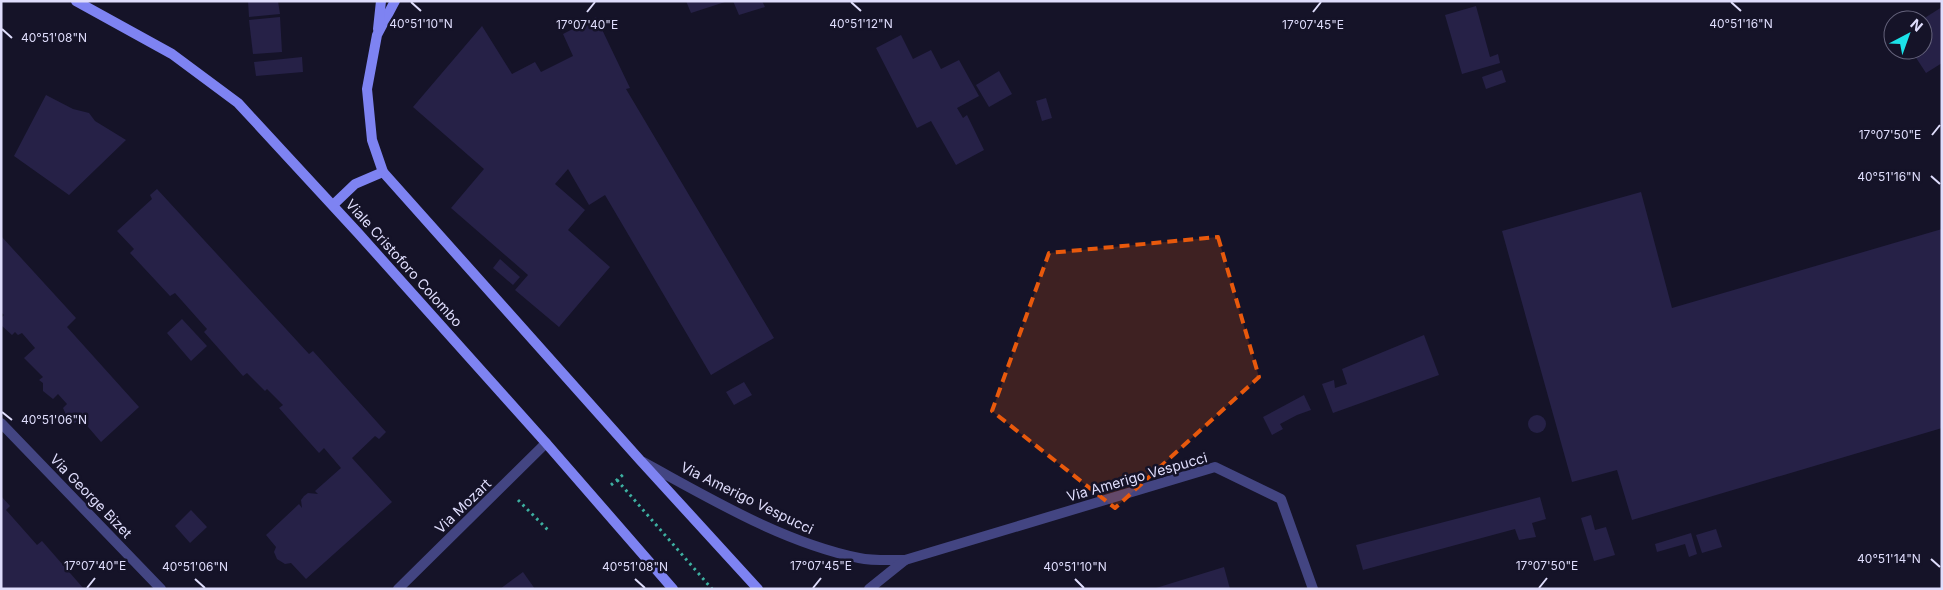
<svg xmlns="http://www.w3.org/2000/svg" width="1943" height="590" font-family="Inter,sans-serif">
  <rect width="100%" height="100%" fill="#151328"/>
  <g fill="#262147">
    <polygon points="248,1 278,1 280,14 249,17"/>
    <polygon points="686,1 725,1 725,2 691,13"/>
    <polygon points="733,1 762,1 765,7 739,15"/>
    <polygon points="1476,6 1490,57 1498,54 1500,63 1462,74 1445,15"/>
    <polygon points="1942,7 1942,63 1926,73 1911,50 1923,50 1923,19"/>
    <polygon points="280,17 282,52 253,54 249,20"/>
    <polygon points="596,17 630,88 626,89 774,338 711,375 605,195 589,205 568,169 555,184 585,210 568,230 610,267 559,327 515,290 528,275 451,208 484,169 413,107 482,26 512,74 535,62 541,72 573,56 563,34"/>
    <polygon points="901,35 913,59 931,50 941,69 959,60 979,96 957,108 963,118 967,115 984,150 956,165 931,121 917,128 876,48"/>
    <polygon points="302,57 303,72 256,76 254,62"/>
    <polygon points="1502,70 1506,82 1486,89 1482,77"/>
    <polygon points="999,71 1012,94 989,107 976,85"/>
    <polygon points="46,95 73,109 89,113 95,121 126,140 69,195 14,156"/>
    <polygon points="1046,98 1052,118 1042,121 1036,101"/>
    <polygon points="157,189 309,354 313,351 386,432 379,439 375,436 352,458 392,502 306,579 291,563 285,564 277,559 274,552 276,547 266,535 299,504 302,508 301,500 304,496 308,493 318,494 315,491 341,468 324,448 319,453 279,408 283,405 267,389 265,391 247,373 243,376 204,332 207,329 175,293 170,296 130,253 134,249 117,231 152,199 150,195"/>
    <polygon points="1641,192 1672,308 1942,229 1942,428 1632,520 1617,470 1572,482 1502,231"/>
    <polygon points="1,236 76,318 67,327 139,407 101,442 83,421 80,424 77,421 75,423 67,417 63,408 67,404 58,394 53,399 43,391 43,383 39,380 43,377 24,358 35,348 22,333 18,335 15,332 12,335 2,326 1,318 4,315 1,312"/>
    <polygon points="500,259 520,277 513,285 493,268"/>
    <polygon points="182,319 207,346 191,361 167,333"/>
    <polygon points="1424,335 1439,375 1333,413 1322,384 1334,380 1335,388 1347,384 1342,369"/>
    <polygon points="744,382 752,395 734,405 726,392"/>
    <polygon points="1304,395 1311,410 1297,415 1280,424 1283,429 1272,435 1263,417"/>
    <circle cx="1537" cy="424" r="9"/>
    <polygon points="1,496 10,506 6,510 37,545 42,541 84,589 3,589 1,587"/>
    <polygon points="1540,497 1546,519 1532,523 1536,537 1519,540 1515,529 1363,570 1356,545"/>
    <polygon points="191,510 207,527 190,543 175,526"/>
    <polygon points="1591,515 1595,530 1606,527 1615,555 1594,561 1581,518"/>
    <polygon points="1716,529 1722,547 1702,553 1696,535"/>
    <polygon points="1691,533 1697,554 1689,557 1685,544 1657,552 1655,544"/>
    <polygon points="1224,567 1230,589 1156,589 1156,588"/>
    <polygon points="523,572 535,589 500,589"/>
  </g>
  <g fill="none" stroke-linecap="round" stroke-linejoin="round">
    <g stroke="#3db0a1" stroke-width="3" stroke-dasharray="2.5 4" stroke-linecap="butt">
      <polyline points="617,480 712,589"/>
      <polyline points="611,485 625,473"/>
      <polyline points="518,500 549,531"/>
    </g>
    <g stroke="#434582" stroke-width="10">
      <polyline points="1,423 161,589"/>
      <path d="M643,462C711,499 782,542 859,558C873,561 890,560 905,560L1215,467L1281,499L1313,589"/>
      <polyline points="398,589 546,443"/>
      <polyline points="869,589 905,560"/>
    </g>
    <g stroke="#7e83f2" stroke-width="10">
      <polyline points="76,1 172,54 238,103 358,233 546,443 673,589"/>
      <polyline points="395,1 377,35 367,89 372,140 383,172 640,460 758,589"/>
      <polyline points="378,29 381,1"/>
      <polyline points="333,205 355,184 383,172"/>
    </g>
  </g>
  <path fill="#e8590c" fill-opacity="0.2" stroke="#e8590c" stroke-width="4" stroke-dasharray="10 6" stroke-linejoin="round" d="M1218,237L1259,377L1115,508L992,411L1049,253Z"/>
  <path fill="none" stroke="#dfddfc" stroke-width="2" d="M411,2L421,11M851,2L861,11M1731,2L1741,11M587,12L595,2M1313,12L1321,2M2,29L12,38M1932,135L1940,125M1931,176L1940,184M2,412L12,420M1931,559L1940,567M195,579L205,588M635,579L645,588M1075,579L1084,588M87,588L95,578M813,588L821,578M1539,588L1547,578"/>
  <g text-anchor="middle" stroke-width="5" stroke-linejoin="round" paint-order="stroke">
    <g font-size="14" fill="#dfddfc" stroke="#151328">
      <text transform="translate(404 263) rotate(48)" y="5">Viale Cristoforo Colombo</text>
      <text transform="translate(1137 477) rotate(-16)" y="5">Via Amerigo Vespucci</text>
      <text transform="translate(91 496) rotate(46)" y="5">Via George Bizet</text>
      <text transform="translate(747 498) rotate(26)" y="5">Via Amerigo Vespucci</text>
      <text transform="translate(463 506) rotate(-44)" y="5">Via Mozart</text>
    </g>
  </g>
  <g font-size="12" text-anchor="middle" fill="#dfddfc" stroke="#151328" stroke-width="5" stroke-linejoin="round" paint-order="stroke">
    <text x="421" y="28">40°51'10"N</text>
    <text x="861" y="28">40°51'12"N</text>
    <text x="1741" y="28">40°51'16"N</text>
    <text x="587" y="29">17°07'40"E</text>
    <text x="1313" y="29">17°07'45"E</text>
    <text x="54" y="42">40°51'08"N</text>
    <text x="1890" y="139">17°07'50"E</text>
    <text x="1889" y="181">40°51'16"N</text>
    <text x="54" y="424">40°51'06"N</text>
    <text x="1889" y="563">40°51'14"N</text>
    <text x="95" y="570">17°07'40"E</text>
    <text x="821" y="570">17°07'45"E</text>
    <text x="1547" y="570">17°07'50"E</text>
    <text x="195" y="571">40°51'06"N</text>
    <text x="635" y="571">40°51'08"N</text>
    <text x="1075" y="571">40°51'10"N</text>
  </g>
  <rect width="1943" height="590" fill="none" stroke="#dfddfc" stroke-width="5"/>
  <g transform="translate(1908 35) rotate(41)"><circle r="24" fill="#151328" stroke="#66647d"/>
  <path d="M0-4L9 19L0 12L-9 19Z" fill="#1ce2e9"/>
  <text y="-8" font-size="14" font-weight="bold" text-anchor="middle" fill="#dfddfc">N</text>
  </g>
</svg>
